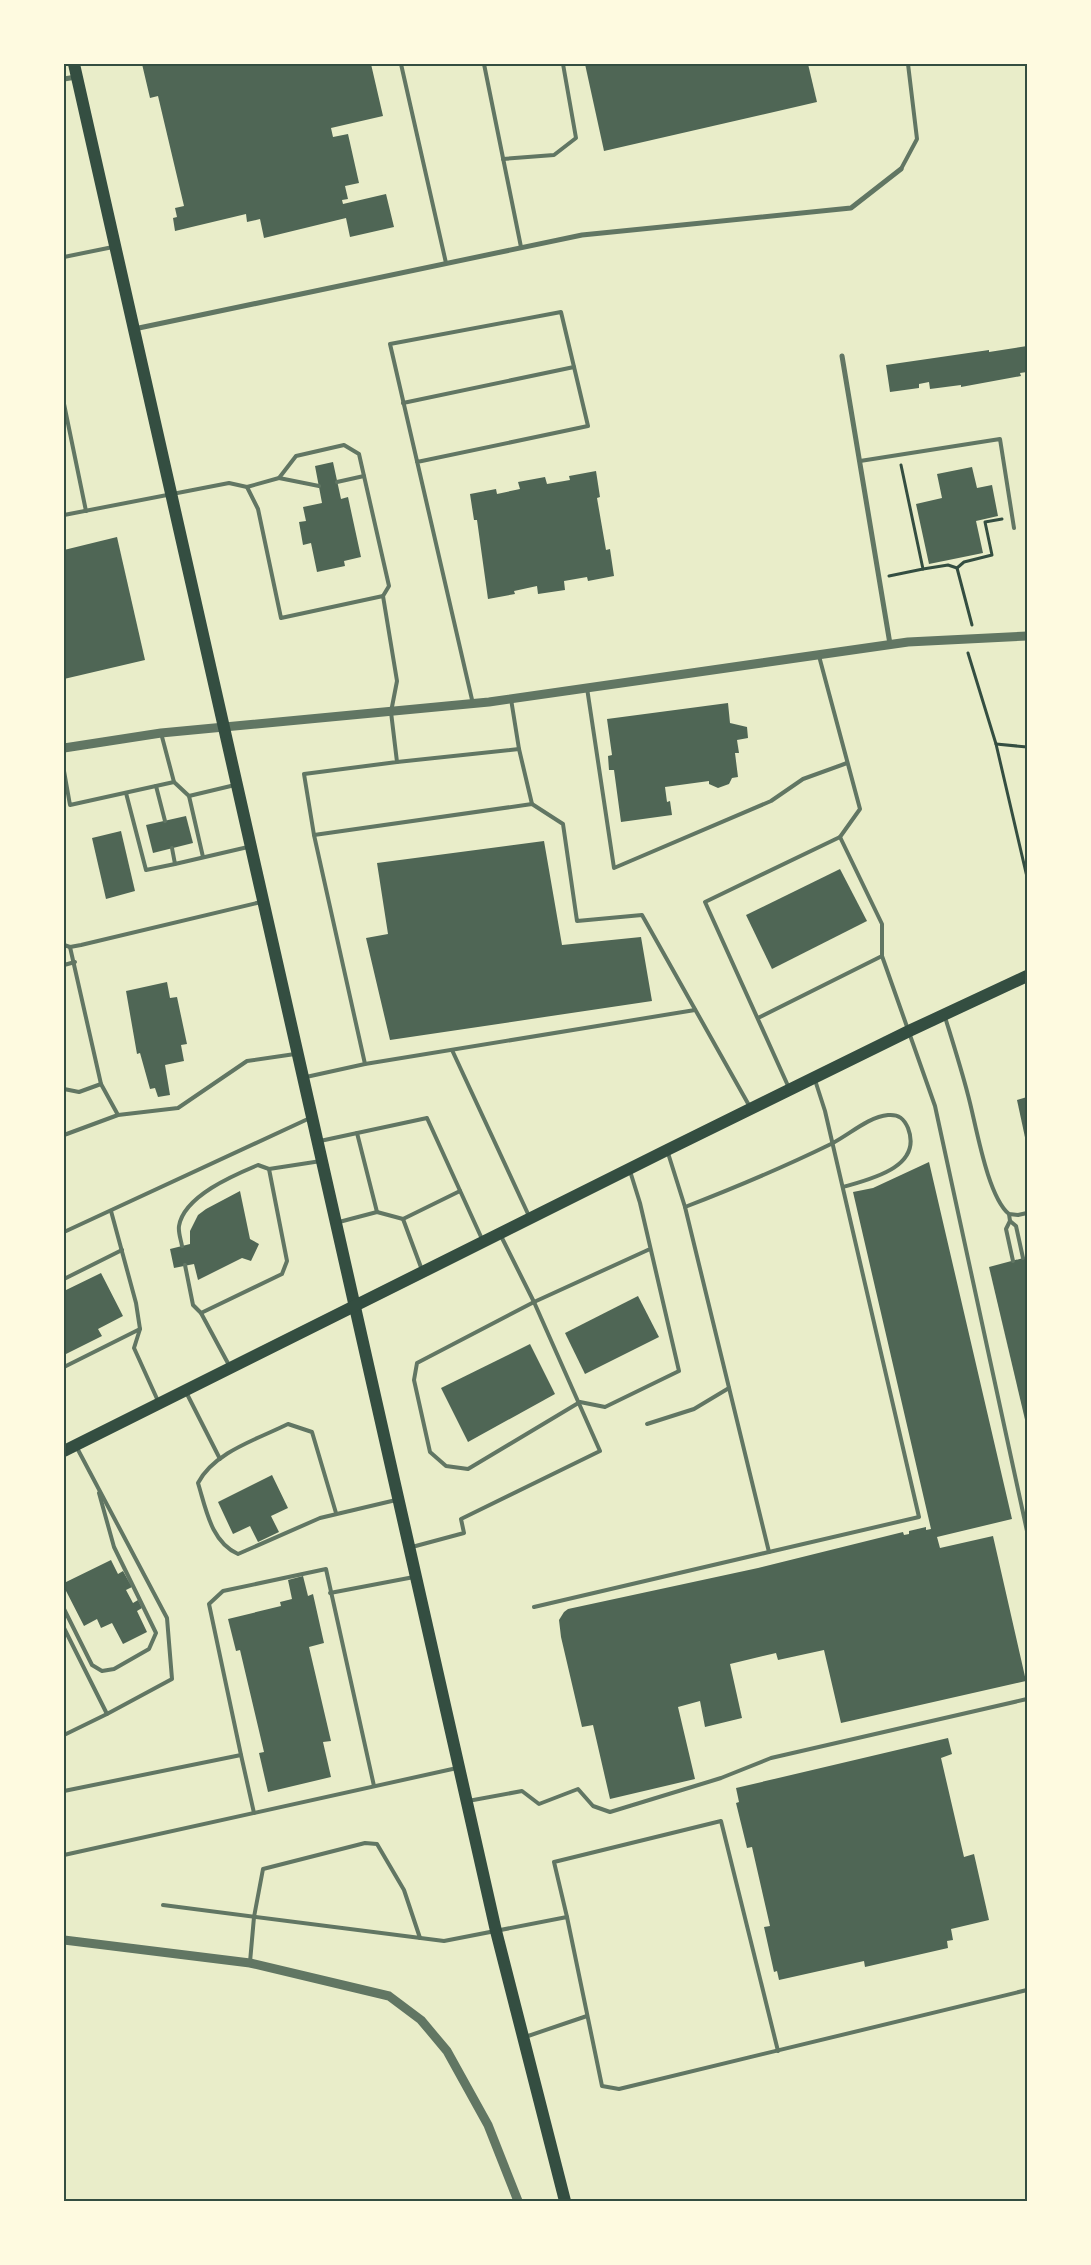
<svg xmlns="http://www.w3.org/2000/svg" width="1091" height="2265" font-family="'Varela Round',sans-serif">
  <rect width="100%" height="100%" fill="#e9edc9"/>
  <g fill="#4f6655">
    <polygon points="142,64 371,64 383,116 331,128 333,137 348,134 359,183 345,186 348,199 342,200 343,204 386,194 394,227 350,237 346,218 264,238 260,219 247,222 246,214 175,231 173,218 177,217 175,208 184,206 158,96 150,98"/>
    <polygon points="585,64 808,64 817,102 604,151"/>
    <polygon points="1027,346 1027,372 1020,373 1021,376 961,387 961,385 930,389 929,382 919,384 919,388 890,392 886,365 989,350 989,352"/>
    <polygon points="333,462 341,499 348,497 361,557 344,561 345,566 317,572 311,543 303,545 299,522 306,521 303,507 322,503 315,466"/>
    <polygon points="972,467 977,488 992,485 998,516 976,521 983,553 929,564 916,504 942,498 937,474"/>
    <polygon points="596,471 600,497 597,498 606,550 610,549 614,576 588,581 587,577 564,581 565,590 538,594 537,586 514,591 515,594 488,599 477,520 474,520 470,494 496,489 497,494 520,489 518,482 545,477 547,484 570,480 569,476"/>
    <polygon points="117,537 145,660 64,679 64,550"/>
    <polygon points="728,703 730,723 747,727 748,738 737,740 739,753 735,753 738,777 732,778 729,784 718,788 709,784 709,781 665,787 667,802 670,801 672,815 621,822 614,770 609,770 608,756 612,755 607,719"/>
    <polygon points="186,816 193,843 153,853 146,825"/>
    <polygon points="121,831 135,891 106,899 92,838"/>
    <polygon points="544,841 562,945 641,937 652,1001 390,1040 366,938 388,934 377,863"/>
    <polygon points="840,869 867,921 772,969 746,915"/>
    <polygon points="167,982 170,998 177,997 187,1044 181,1045 184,1061 165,1065 170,1095 158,1097 155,1088 150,1089 140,1053 137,1054 126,991"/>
    <polygon points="1027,1097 1027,1142 1026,1142 1017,1100"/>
    <polygon points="929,1162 1012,1519 937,1537 940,1548 993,1536 1026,1681 841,1723 824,1650 778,1660 776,1653 730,1664 742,1718 705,1727 700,1701 678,1707 695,1779 610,1799 593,1725 582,1727 561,1637 559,1620 564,1612 568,1609 758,1568 903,1532 904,1535 909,1534 909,1531 926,1527 926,1530 931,1529 853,1192 873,1188"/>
    <polygon points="240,1191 250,1239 259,1244 251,1261 242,1258 198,1280 194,1264 174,1268 170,1249 190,1244 190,1231 198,1215 206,1209"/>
    <polygon points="1027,1257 1027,1428 989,1267"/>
    <polygon points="101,1273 123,1316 98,1329 102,1336 64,1355 64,1291"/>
    <polygon points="638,1296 659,1337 585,1374 565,1333"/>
    <polygon points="530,1344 555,1394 468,1442 441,1388"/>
    <polygon points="272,1475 288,1508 271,1516 279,1532 258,1542 250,1526 233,1534 218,1502"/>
    <polygon points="111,1560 118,1574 123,1571 132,1587 126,1590 133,1603 138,1600 142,1608 137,1611 147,1632 123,1644 112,1623 101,1628 97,1619 84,1626 64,1587 64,1583"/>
    <polygon points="303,1576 308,1596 313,1594 324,1643 309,1647 331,1741 323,1742 331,1777 268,1792 259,1753 264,1752 240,1650 236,1651 228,1619 281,1606 280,1602 292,1599 288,1580"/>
    <polygon points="948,1738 952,1754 941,1758 964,1857 974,1854 989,1920 951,1929 953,1940 947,1941 948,1948 865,1967 864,1961 779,1980 777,1971 774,1972 764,1927 770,1926 752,1847 747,1848 736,1803 739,1802 736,1788"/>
  </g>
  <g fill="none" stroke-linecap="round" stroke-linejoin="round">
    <g stroke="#344e41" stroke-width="3">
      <polyline points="957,568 972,625"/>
      <polyline points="923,569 948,565 957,568 964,562 992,555 985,522 1002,519"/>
      <polyline points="889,576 923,569 901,465"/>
      <polyline points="968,653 996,744 1027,877"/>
      <polyline points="996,744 1027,747"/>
    </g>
    <g stroke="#617663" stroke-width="4">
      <polyline points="401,64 446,263"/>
      <polyline points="484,64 521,247"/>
      <polyline points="503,159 554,155 576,138 563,64"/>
      <polyline points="901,169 917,139 908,64"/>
      <polyline points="64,257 113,247"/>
      <polyline points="403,403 574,367"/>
      <polyline points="64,404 86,511"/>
      <polyline points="860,461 1000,439 1014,528"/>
      <polyline points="417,462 588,426 561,312 390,344 473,704"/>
      <polyline points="279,478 319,486"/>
      <polyline points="337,482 364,476"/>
      <polyline points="247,487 279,478 296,456 344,445 359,454 389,586 383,596"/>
      <polyline points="64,515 229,483 247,487 258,509 281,618 383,596 397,681 391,712 397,762 304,774 314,835 532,804 563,824 577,921 642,915 750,1107"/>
      <polyline points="819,656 860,809 840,837"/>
      <polyline points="587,688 614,868 771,801 803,779 847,763"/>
      <polyline points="519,749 532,804"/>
      <polyline points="397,762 519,749 511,699"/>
      <polyline points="64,771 70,805 174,782 161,733"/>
      <polyline points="174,782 189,796 203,857"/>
      <polyline points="156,786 165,821"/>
      <polyline points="126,793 146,870 175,864"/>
      <polyline points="189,796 235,785"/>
      <polyline points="172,848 175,864 248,847"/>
      <polyline points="64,945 70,947 81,945 261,902"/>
      <polyline points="70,947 101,1084 118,1115"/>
      <polyline points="882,956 935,1106 1027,1531"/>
      <polyline points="64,965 75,962"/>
      <path d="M945,1017C953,1043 961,1068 968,1095C976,1124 987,1196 1009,1214L1018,1215L1027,1213"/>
      <polyline points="758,1018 882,956 882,924 840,837 705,902 789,1088"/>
      <polyline points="452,1050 529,1216"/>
      <polyline points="365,1064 695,1010"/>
      <polyline points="306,1077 365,1064 314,835"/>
      <polyline points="64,1089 79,1092 101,1084"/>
      <polyline points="357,1133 377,1212"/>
      <polyline points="64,1135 118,1115 178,1108 247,1061 295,1054"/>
      <polyline points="320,1141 427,1118 482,1239"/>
      <polyline points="630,1171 640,1203 679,1371 605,1407 580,1402 468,1469 446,1466 430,1452 414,1380 417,1363 534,1302 650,1249"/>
      <path d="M685,1207C734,1188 784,1167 831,1144C849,1135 868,1117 888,1115C899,1114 904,1119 908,1128C923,1167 871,1179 843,1187"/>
      <polyline points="111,1211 136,1303 140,1329 134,1348 158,1401"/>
      <polyline points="1009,1214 1010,1221 1006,1229 1013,1261"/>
      <polyline points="403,1219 422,1270"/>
      <polyline points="1010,1221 1016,1226 1023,1258"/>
      <polyline points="339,1222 377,1212 403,1219 460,1191"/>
      <polyline points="64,1232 310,1118"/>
      <path d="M182,1246C181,1240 178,1232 179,1226C184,1196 234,1175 258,1165L269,1169"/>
      <polyline points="185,1265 193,1305 201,1313 230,1367"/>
      <polyline points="64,1279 122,1250"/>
      <polyline points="201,1313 282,1274 287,1261 269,1169 321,1161"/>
      <polyline points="64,1367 140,1329"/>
      <polyline points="186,1392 220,1459"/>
      <polyline points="647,1424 694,1409 729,1388"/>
      <path d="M336,1513L312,1432L288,1424C258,1439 214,1452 198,1483C206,1509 211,1542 238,1554L320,1518L396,1500"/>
      <polyline points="412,1547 464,1533 461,1519 600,1451 534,1302 501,1236"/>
      <polyline points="769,1552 919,1517 825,1111 815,1080"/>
      <polyline points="330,1593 414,1577"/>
      <polyline points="534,1607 769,1552 685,1207 668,1153"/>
      <polyline points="64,1609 92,1665 102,1671 114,1669 149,1649 156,1633 114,1547 99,1493"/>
      <polyline points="64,1628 107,1714 172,1679 167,1618 76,1446"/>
      <polyline points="64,1735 107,1714"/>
      <polyline points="241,1755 254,1813"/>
      <polyline points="64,1791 241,1755 209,1604 223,1591 326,1569 374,1786"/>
      <polyline points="468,1801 522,1791 539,1804 578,1789 593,1806 610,1812 721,1778 771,1758 1027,1699"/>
      <polyline points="64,1855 457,1768"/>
      <polyline points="163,1905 444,1941 567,1917 602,2086 619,2089 1027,1990"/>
      <polyline points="567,1917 554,1862 721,1821 778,2051"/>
      <polyline points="250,1962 254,1917 263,1869 365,1843 377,1844 404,1890 420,1938"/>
      <polyline points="525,2037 587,2016"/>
    </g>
    <g stroke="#617663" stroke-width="5">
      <polyline points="64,79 76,77"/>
      <polyline points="134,329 582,235 851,208 901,169"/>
      <polyline points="842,356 890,644"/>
    </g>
    <g stroke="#617663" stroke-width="9">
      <polyline points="64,748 161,733 489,702 908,642 1027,636"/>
      <polyline points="64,1940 250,1963 389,1996 421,2020 447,2051 488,2125 518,2201"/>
    </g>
    <g stroke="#344e41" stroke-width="12">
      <polyline points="74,64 496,1931 565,2201"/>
      <polyline points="64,1451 667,1150 909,1031 1027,976"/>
    </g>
  </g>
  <rect width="1091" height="2265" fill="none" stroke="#fefae0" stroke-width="130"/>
  <rect x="65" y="65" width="961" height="2135" fill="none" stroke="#344e41" stroke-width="2"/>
</svg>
